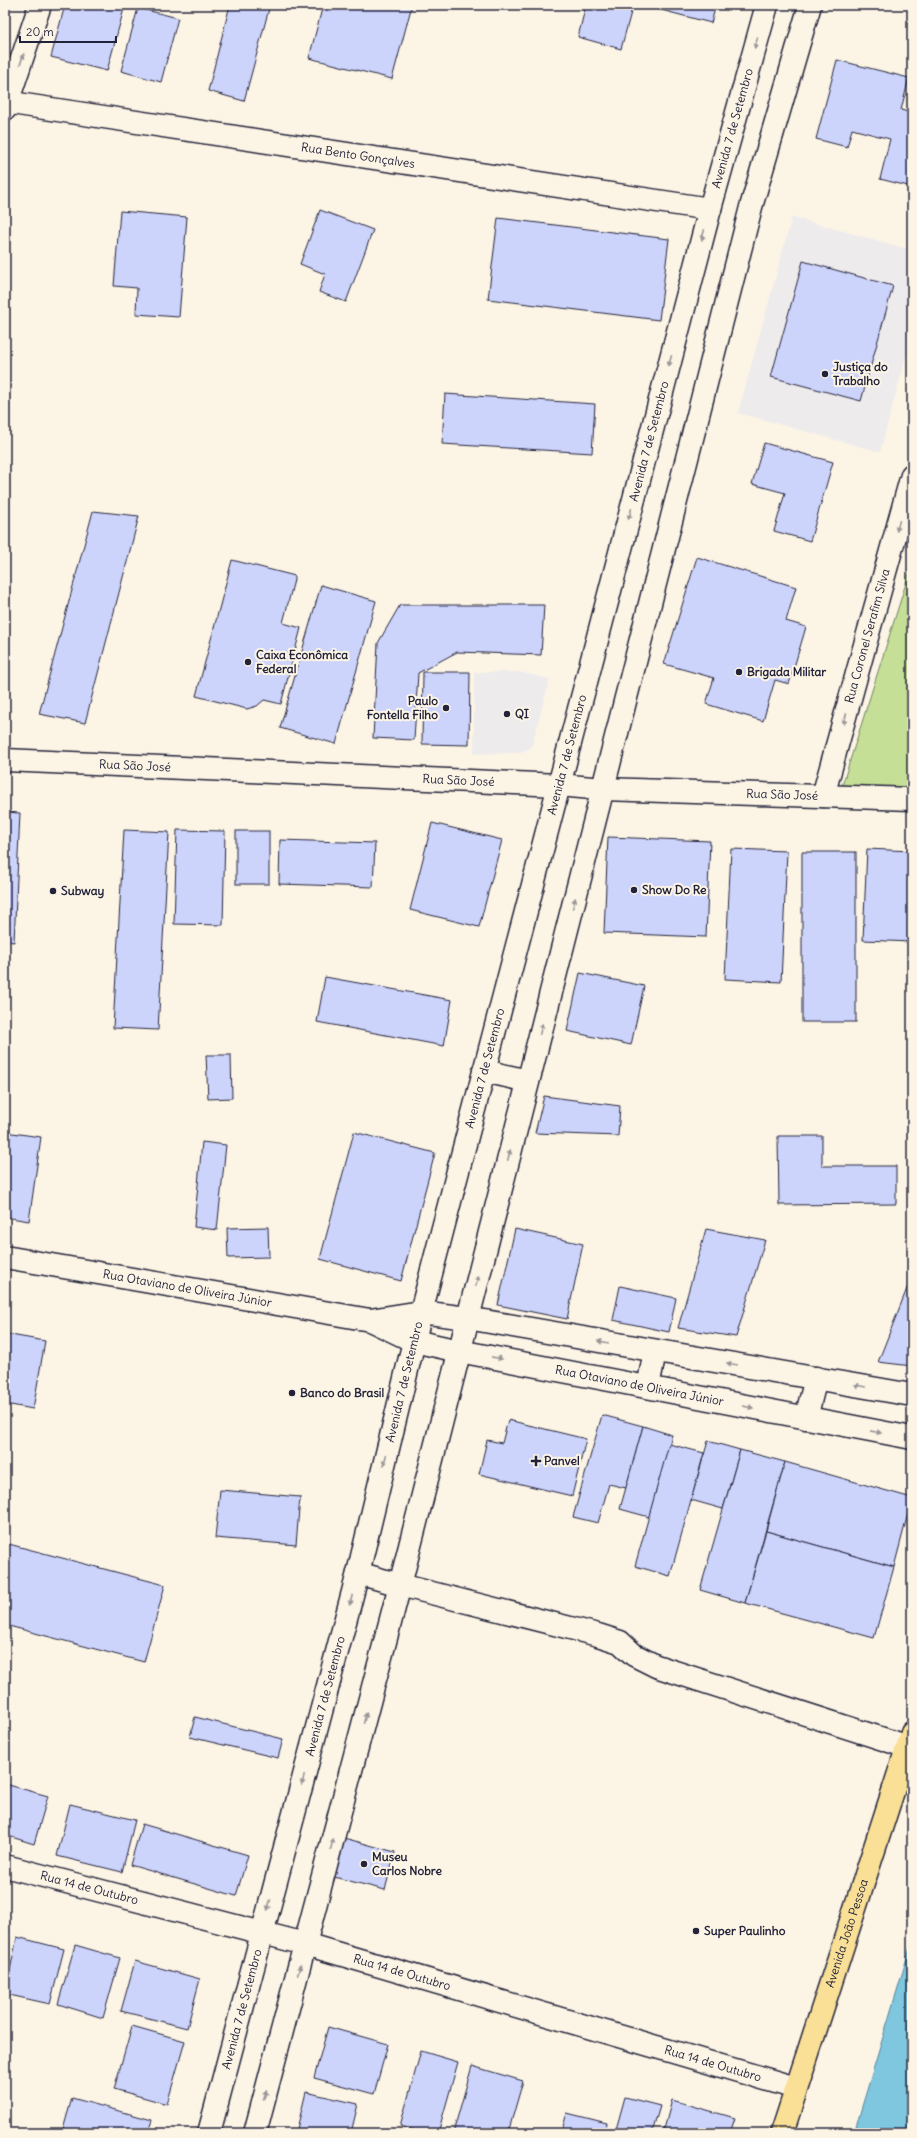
<svg xmlns="http://www.w3.org/2000/svg" width="917" height="2138" font-family="Delius,sans-serif">
  <rect width="100%" height="100%" fill="#fcf5e5"/>
  <filter id="ink" filterUnits="userSpaceOnUse"><feTurbulence type="fractalNoise" baseFrequency=".025" numOctaves="2"/><feDisplacementMap in="SourceGraphic" scale="8" xChannelSelector="R" yChannelSelector="G"/><feConvolveMatrix kernelMatrix="1 2 1 2 8 2 1 2 1" color-interpolation-filters="sRGB"/></filter>
  <g filter="url(#ink)">
    <g fill="#eeebec">
      <polygon points="792,217 912,250 912,334 880,452 738,413"/>
      <polygon points="474,672 519,672 550,679 531,748 517,753 474,754"/>
    </g>
    <polygon fill="#c5df96" stroke="#748068" points="912,564 912,790 841,789"/>
    <polygon fill="#7ec7de" stroke="#59859d" points="912,1941 912,2133 854,2133"/>
    <g fill="#cdd4fc" stroke="#22223b">
      <polygon points="65,5 125,5 107,71 51,57"/>
      <polygon points="230,5 270,5 244,101 208,91"/>
      <polygon points="323,5 412,5 392,79 309,58"/>
      <polygon points="586,5 633,5 621,49 578,37"/>
      <polygon points="642,5 716,5 711,23"/>
      <polygon points="138,8 178,18 161,82 121,71"/>
      <polygon points="837,60 909,78 901,110 912,113 912,187 880,179 890,139 852,129 847,147 816,139"/>
      <polygon points="320,210 373,230 346,302 319,292 325,274 300,264"/>
      <polygon points="120,211 187,217 179,317 136,314 137,288 114,286"/>
      <polygon points="498,218 669,239 659,320 488,299"/>
      <polygon points="803,261 893,286 861,401 771,377"/>
      <polygon points="445,394 595,404 592,453 442,444"/>
      <polygon points="764,443 833,462 810,541 774,531 785,493 752,484"/>
      <polygon points="93,511 139,516 85,723 39,714"/>
      <polygon points="697,557 796,587 786,621 806,627 789,684 775,680 763,721 706,704 714,678 664,664"/>
      <polygon points="232,560 295,576 283,623 301,628 281,704 264,700 257,706 247,709 196,696"/>
      <polygon points="321,585 376,601 336,744 280,728"/>
      <polygon points="400,605 544,605 541,655 457,652 418,673 414,740 373,738 378,643"/>
      <polygon points="423,672 470,672 469,745 422,744"/>
      <polygon points="5,812 20,813 14,942 5,941"/>
      <polygon points="432,823 502,840 479,927 410,910"/>
      <polygon points="124,830 169,832 158,1030 113,1028"/>
      <polygon points="177,830 225,831 223,925 174,924"/>
      <rect x="236" y="831" width="33" height="53"/>
      <polygon points="608,837 710,841 706,937 604,933"/>
      <polygon points="280,840 375,843 373,887 279,884"/>
      <polygon points="731,849 787,851 781,982 725,979"/>
      <polygon points="867,849 912,851 912,942 863,940"/>
      <rect x="802" y="852" width="54" height="170"/>
      <polygon points="580,973 644,986 631,1045 567,1031"/>
      <polygon points="325,977 452,1000 444,1046 317,1022"/>
      <polygon points="206,1055 231,1055 232,1098 208,1099"/>
      <polygon points="544,1096 620,1106 618,1136 535,1133"/>
      <polygon points="5,1132 41,1137 29,1221 5,1217"/>
      <polygon points="354,1132 435,1153 401,1281 320,1259"/>
      <polygon points="778,1136 822,1136 822,1166 896,1166 896,1204 779,1205"/>
      <polygon points="202,1142 226,1145 217,1230 194,1227"/>
      <polygon points="268,1227 269,1257 228,1258 227,1228"/>
      <polygon points="515,1229 583,1244 567,1319 498,1305"/>
      <polygon points="706,1229 765,1240 736,1337 678,1328"/>
      <polygon points="912,1276 912,1366 878,1362"/>
      <polygon points="620,1286 676,1298 669,1332 613,1320"/>
      <polygon points="5,1334 45,1341 33,1409 5,1404"/>
      <polygon points="602,1415 643,1426 626,1488 609,1484 598,1523 573,1517"/>
      <polygon points="508,1420 586,1439 572,1496 479,1474 487,1440 502,1443"/>
      <polygon points="643,1426 672,1435 649,1517 620,1509"/>
      <polygon points="708,1441 740,1450 723,1509 691,1500"/>
      <polygon points="669,1444 704,1453 670,1576 635,1566"/>
      <polygon points="740,1450 785,1462 745,1603 700,1590"/>
      <polygon points="785,1462 912,1498 894,1567 766,1531"/>
      <polygon points="220,1490 300,1497 296,1545 215,1538"/>
      <polygon points="766,1531 894,1567 874,1638 745,1603"/>
      <polygon points="5,1543 165,1585 144,1662 5,1625"/>
      <polygon points="195,1717 283,1739 278,1758 190,1737"/>
      <polygon points="5,1784 48,1796 34,1844 5,1835"/>
      <polygon points="70,1804 135,1820 122,1872 57,1856"/>
      <polygon points="142,1824 248,1855 236,1896 130,1865"/>
      <polygon points="344,1838 395,1852 385,1890 334,1877"/>
      <polygon points="17,1937 64,1949 50,2004 5,1994"/>
      <polygon points="75,1945 120,1958 103,2018 58,2004"/>
      <polygon points="135,1961 200,1979 187,2028 121,2011"/>
      <polygon points="132,2026 185,2041 167,2104 114,2089"/>
      <polygon points="328,2027 388,2044 374,2094 314,2078"/>
      <polygon points="421,2051 458,2062 438,2133 424,2133 400,2126"/>
      <polygon points="472,2066 523,2081 508,2133 453,2133"/>
      <polygon points="306,2092 358,2104 351,2133 296,2133"/>
      <polygon points="625,2097 660,2106 652,2133 615,2133"/>
      <polygon points="72,2098 152,2120 148,2133 62,2133"/>
      <polygon points="672,2100 735,2118 730,2133 663,2133"/>
      <polygon points="567,2113 607,2123 605,2133 561,2133"/>
    </g>
    <g fill="none" stroke-linecap="round" stroke-linejoin="round">
      <g stroke="#22223b" stroke-width="25">
        <g id="minor">
          <path id="s1" d="M5,102L710,209"/>
          <polyline points="5,109 40,5"/>
          <path id="s2" d="M5,760L559,785L603,789L912,799"/>
          <path id="s3" d="M823,796L912,475"/>
          <polyline points="484,1071 528,1081"/>
          <path id="s4" d="M5,1257L370,1320L414,1341L459,1351L912,1438"/>
          <polyline points="370,1320 421,1312 467,1318 912,1395"/>
          <polyline points="648,1387 655,1351"/>
          <polyline points="806,1418 816,1378"/>
          <polyline points="358,1573 400,1585 598,1635 620,1642 634,1655 656,1666 908,1747"/>
          <path id="s5" d="M5,1866L305,1944L796,2088"/>
          <path id="s6" d="M209,2133L358,1573L421,1312L710,209L767,5"/>
          <polyline points="255,2133 400,1585 751,207 810,5"/>
        </g>
      </g>
      <g stroke="#22223b" stroke-width="25">
        <g id="major">
          <path id="s7" d="M782,2133L912,1733"/>
        </g>
      </g>
      <use href="#minor" stroke="#fcf5e5" stroke-width="22"/>
      <use href="#major" stroke="#f9e096" stroke-width="22"/>
    </g>
    <defs><path id="oneway-solid" d="M-6-.8H1V-3.2L6.5 0L1 3.2V.8H-6Z"/></defs>
    <g fill="#9a9698">
      <use href="#oneway-solid" transform="translate(756 43) rotate(105)"/>
      <use href="#oneway-solid" transform="translate(22 59) rotate(-71)"/>
      <use href="#oneway-solid" transform="translate(703 235) rotate(105)"/>
      <use href="#oneway-solid" transform="translate(670 361) rotate(105)"/>
      <use href="#oneway-solid" transform="translate(630 514) rotate(105)"/>
      <use href="#oneway-solid" transform="translate(898 526) rotate(105)"/>
      <use href="#oneway-solid" transform="translate(845 719) rotate(105)"/>
      <use href="#oneway-solid" transform="translate(574 903) rotate(-76)"/>
      <use href="#oneway-solid" transform="translate(541 1029) rotate(-76)"/>
      <use href="#oneway-solid" transform="translate(509 1155) rotate(-76)"/>
      <use href="#oneway-solid" transform="translate(477 1281) rotate(-76)"/>
      <use href="#oneway-solid" transform="translate(603 1342) rotate(-170)"/>
      <use href="#oneway-solid" transform="translate(497 1358) rotate(11)"/>
      <use href="#oneway-solid" transform="translate(732 1364) rotate(-170)"/>
      <use href="#oneway-solid" transform="translate(860 1386) rotate(-170)"/>
      <use href="#oneway-solid" transform="translate(748 1407) rotate(11)"/>
      <use href="#oneway-solid" transform="translate(876 1432) rotate(11)"/>
      <use href="#oneway-solid" transform="translate(385 1460) rotate(104)"/>
      <use href="#oneway-solid" transform="translate(351 1600) rotate(105)"/>
      <use href="#oneway-solid" transform="translate(365 1718) rotate(-75)"/>
      <use href="#oneway-solid" transform="translate(303 1780) rotate(105)"/>
      <use href="#oneway-solid" transform="translate(332 1844) rotate(-75)"/>
      <use href="#oneway-solid" transform="translate(269 1905) rotate(105)"/>
      <use href="#oneway-solid" transform="translate(299 1970) rotate(-75)"/>
      <use href="#oneway-solid" transform="translate(265 2095) rotate(-75)"/>
    </g>
  </g>
  <g fill="#22223b" stroke="#fcf5e5" stroke-width="1.5">
    <circle cx="825" cy="374" r="4"/>
    <circle cx="248" cy="662" r="4"/>
    <circle cx="739" cy="672" r="4"/>
    <circle cx="446" cy="708" r="4"/>
    <circle cx="507" cy="714" r="4"/>
    <circle cx="634" cy="890" r="4"/>
    <circle cx="53" cy="891" r="4"/>
    <circle cx="292" cy="1393" r="4"/>
    <path d="M534 1455h4v4h4v4h-4v4h-4v-4h-4v-4h4z"/>
    <circle cx="364" cy="1864" r="4"/>
    <circle cx="696" cy="1931" r="4"/>
  </g>
  <g text-anchor="middle" stroke-width="4" stroke-linejoin="round" paint-order="stroke">
    <g font-size="12" fill="#22223b" stroke="#fcf5e5">
      <text dy="4" stroke="none"><textPath href="#s6" startOffset="2072">Avenida 7 de Setembro</textPath></text>
      <text dy="4" stroke="none"><textPath href="#s1" startOffset="357">Rua Bento Gonçalves</textPath></text>
      <text dy="4" stroke="none"><textPath href="#s6" startOffset="1748">Avenida 7 de Setembro</textPath></text>
      <text dy="4" stroke="none"><textPath href="#s3" startOffset="166">Rua Coronel Serafim Silva</textPath></text>
      <text dy="4" stroke="none"><textPath href="#s6" startOffset="1424">Avenida 7 de Setembro</textPath></text>
      <text dy="4" stroke="none"><textPath href="#s2" startOffset="130">Rua São José</textPath></text>
      <text dy="4" stroke="none"><textPath href="#s2" startOffset="454">Rua São José</textPath></text>
      <text dy="4" stroke="none"><textPath href="#s2" startOffset="778">Rua São José</textPath></text>
      <text dy="4" stroke="none"><textPath href="#s6" startOffset="1100">Avenida 7 de Setembro</textPath></text>
      <text dy="4" stroke="none"><textPath href="#s4" startOffset="185">Rua Otaviano de Oliveira Júnior</textPath></text>
      <text dy="4" stroke="none"><textPath href="#s6" startOffset="776">Avenida 7 de Setembro</textPath></text>
      <text dy="4" stroke="none"><textPath href="#s4" startOffset="649">Rua Otaviano de Oliveira Júnior</textPath></text>
      <text dy="4" stroke="none"><textPath href="#s6" startOffset="452">Avenida 7 de Setembro</textPath></text>
      <text dy="4" stroke="none"><textPath href="#s5" startOffset="87">Rua 14 de Outubro</textPath></text>
      <text dy="4" stroke="none"><textPath href="#s7" startOffset="210">Avenida João Pessoa</textPath></text>
      <text dy="4" stroke="none"><textPath href="#s5" startOffset="411">Rua 14 de Outubro</textPath></text>
      <text dy="4" stroke="none"><textPath href="#s6" startOffset="128">Avenida 7 de Setembro</textPath></text>
      <text dy="4" stroke="none"><textPath href="#s5" startOffset="735">Rua 14 de Outubro</textPath></text>
    </g>
    <g font-size="12" font-weight="bold" fill="#22223b" stroke="#fcf5e5" text-anchor="start">
      <text x="833" y="371">Justiça do<tspan x="833" dy="14">Trabalho</tspan></text>
      <text x="256" y="659">Caixa Econômica<tspan x="256" dy="14">Federal</tspan></text>
      <text x="747" y="676">Brigada Militar</text>
      <text x="438" y="705" text-anchor="end">Paulo<tspan x="438" dy="14">Fontella Filho</tspan></text>
      <text x="515" y="718">QI</text>
      <text x="642" y="894">Show Do Re</text>
      <text x="61" y="895">Subway</text>
      <text x="300" y="1397">Banco do Brasil</text>
      <text x="544" y="1465">Panvel</text>
      <text x="372" y="1861">Museu<tspan x="372" dy="14">Carlos Nobre</tspan></text>
      <text x="704" y="1935">Super Paulinho</text>
    </g>
  </g>
  <rect width="917" height="2138" fill="none" stroke="#fcf5e5" stroke-width="20"/>
  <rect x="10" y="10" width="897" height="2118" fill="none" stroke="#22223b" stroke-width="1.5" filter="url(#ink)"/>
  <path d="M20 36v6h96v-6" fill="none" stroke="#22223b" stroke-width="2"/>
  <text x="26" y="36" font-size="12" fill="#22223b" stroke="#fcf5e5" stroke-width="3" paint-order="stroke">20 m</text>
</svg>
